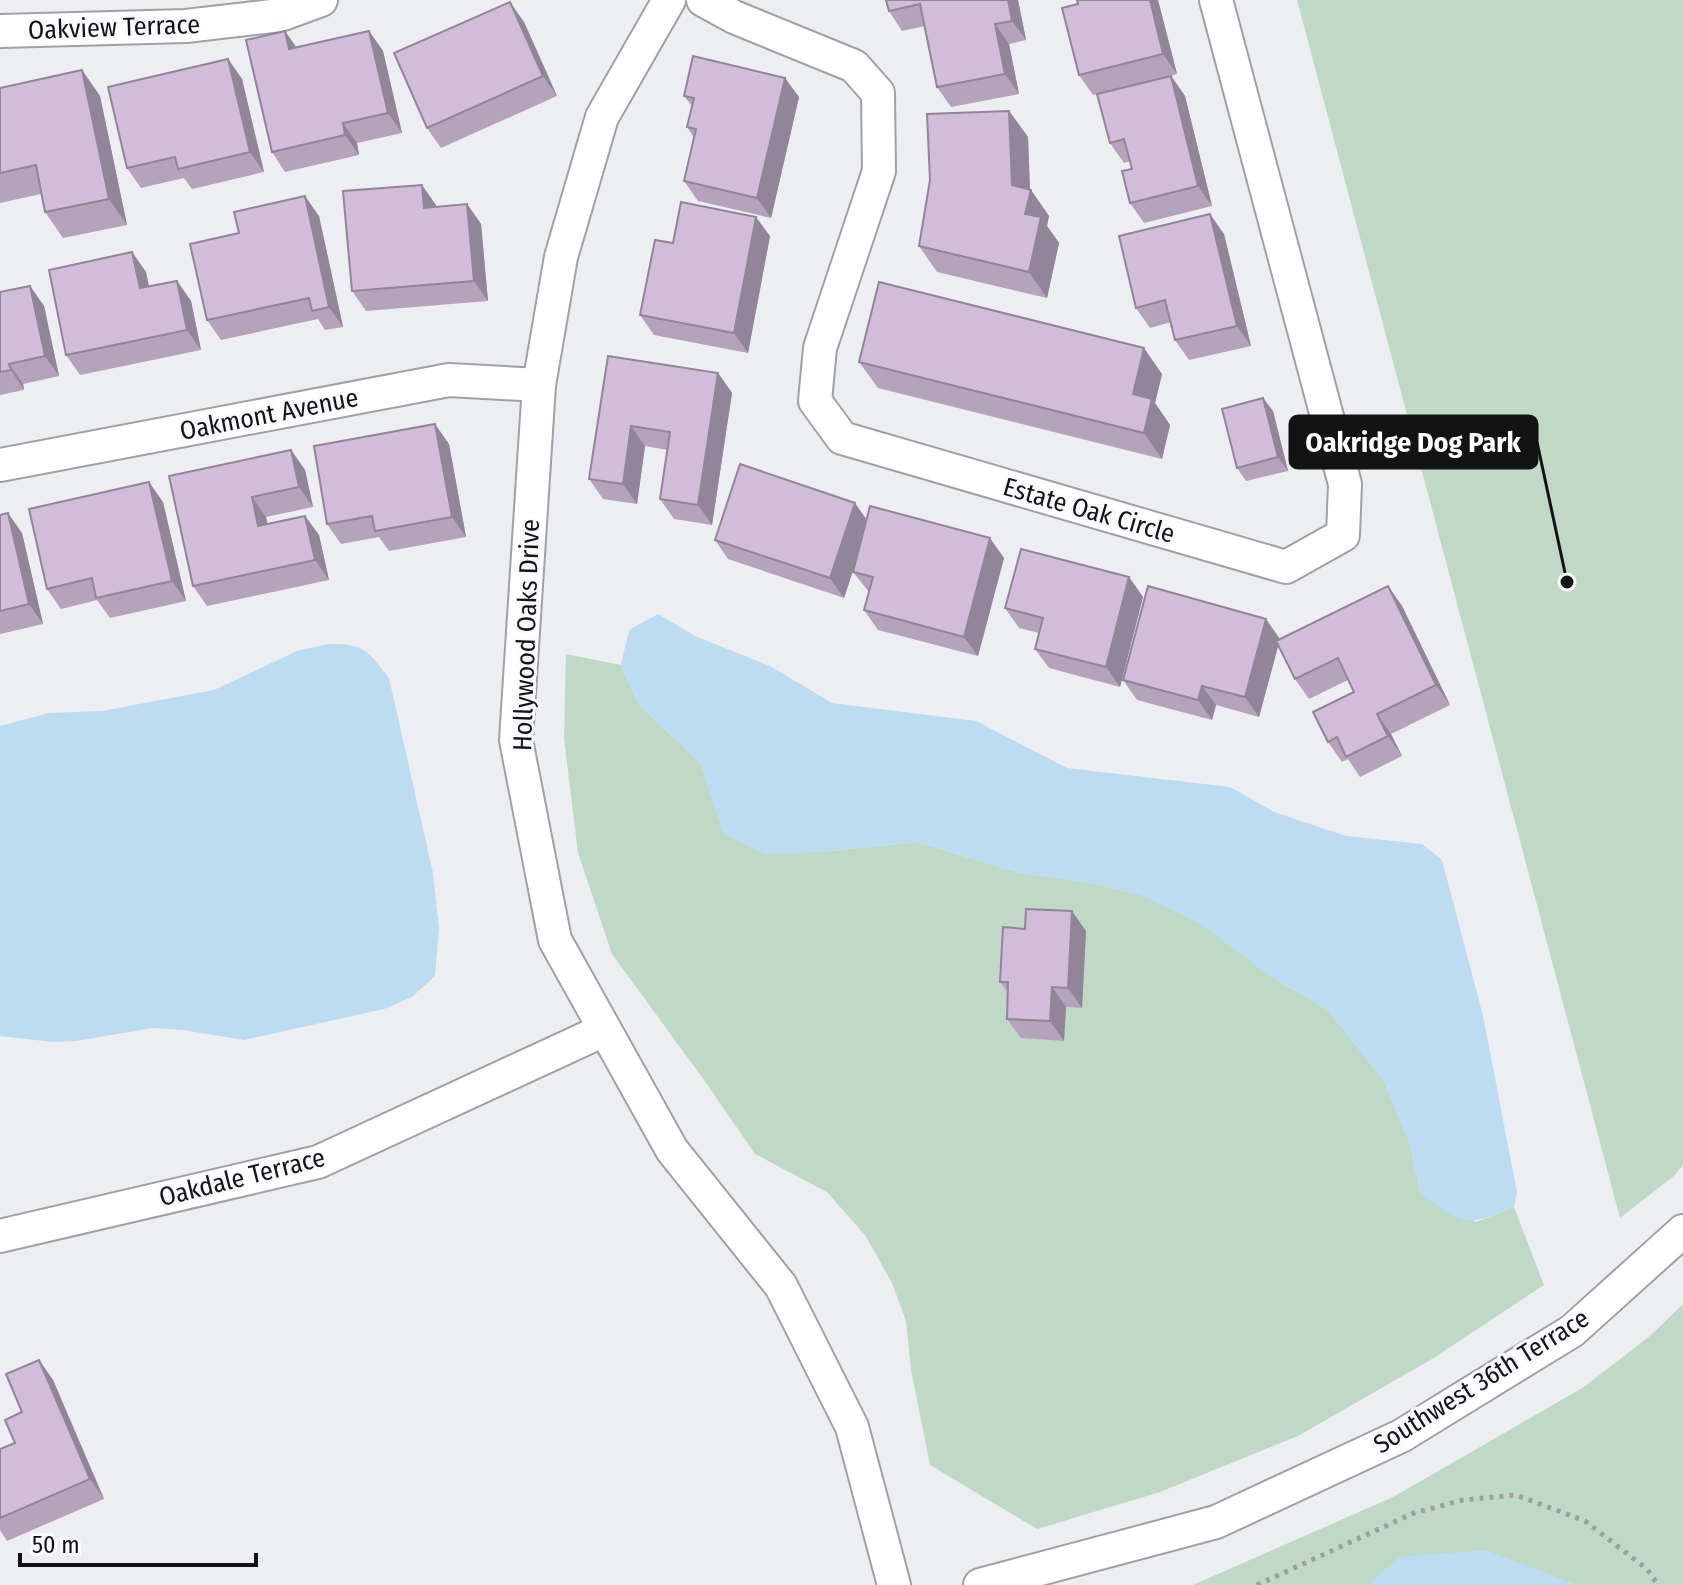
<svg xmlns="http://www.w3.org/2000/svg" width="1683" height="1585" font-family="'Fira Sans Condensed',sans-serif">
  <rect width="100%" height="100%" fill="#edeef1"/>
  <g fill="#bfd9c6">
    <polygon points="1297,0 1683,0 1683,1165 1675,1175 1620,1218"/>
    <polygon points="566,654 621,665 639,705 700,762 724,834 821,852 917,842 1017,872 1091,883 1142,895 1200,923 1269,975 1329,1011 1384,1081 1409,1141 1421,1194 1476,1222 1514,1207 1544,1285 1432,1359 1298,1436 1160,1492 1037,1529 930,1465 911,1370 906,1321 892,1283 865,1235 827,1192 755,1154 704,1080 612,954 578,853 564,738"/>
    <polygon points="1683,1304 1683,1585 1193,1585 1393,1497 1584,1387 1651,1335"/>
  </g>
  <g fill="#bbdcf1">
    <path d="M658,614L695,636L770,666L832,703L976,721L1067,768L1230,787L1274,812L1346,836L1422,844L1442,860L1483,1016L1517,1192L1514,1207C1464,1227 1465,1226 1421,1194L1409,1141L1384,1081L1329,1011L1269,975L1199,923L1142,895L1091,883L1017,872L917,842L821,852L765,854L724,834L700,762L639,705L621,665L629,630Z"/>
    <path d="M329,644C365,644 367,650 389,678L433,873L439,929L435,976L412,997L384,1009L244,1040L183,1030L153,1028L76,1041L53,1042L0,1036V726L49,713L102,711L214,690L297,651Z"/>
    <polygon points="1485,1550 1577,1585 1368,1585 1399,1557"/>
  </g>
  <g fill="none" stroke-linecap="round" stroke-linejoin="round">
    <g stroke="#a0a1a4" stroke-width="36">
      <g id="minor">
        <polyline points="669,0 602,117 561,257 539,385 516,740 555,940 672,1150 781,1286 852,1427 894,1585"/>
        <polyline points="703,0 734,17 854,66 878,93 879,171 820,348 815,401 842,438 1286,567 1343,535 1345,484 1216,0"/>
        <polyline points="1,31 186,26 280,15 321,0"/>
        <polyline points="0,465 449,380 539,385"/>
        <polyline points="0,1236 318,1162 604,1030"/>
        <polyline points="980,1585 1216,1522 1401,1436 1572,1331 1683,1231"/>
      </g>
    </g>
    <polyline stroke="#9e9fa1" stroke-width="5" stroke-dasharray="4 6" stroke-linecap="butt" points="1257,1585 1414,1513 1463,1500 1516,1495 1585,1521 1647,1569 1658,1585"/>
    <use href="#minor" stroke="#fff" stroke-width="32"/>
  </g>
  <g fill="#b4a3bb">
    <polygon points="886,0 1018,0 1026,40 1009,44 1019,94 951,107 937,87 925,26 902,31 889,11"/>
    <polygon points="1158,0 1177,74 1163,78 1171,76 1185,96 1212,206 1144,223 1130,203 1132,169 1130,161 1124,163 1110,143 1098,94 1093,95 1079,75"/>
    <polygon points="524,22 557,96 441,148 427,128"/>
    <polygon points="369,31 383,51 402,133 357,143 359,155 285,172 272,152 296,48"/>
    <polygon points="228,59 242,79 264,172 192,189 184,178 141,188 127,168"/>
    <polygon points="82,70 100,96 127,225 63,238 45,212 41,194 0,203 0,88"/>
    <polygon points="684,96 799,97 771,218 698,201 684,181 694,138 687,127 692,106"/>
    <polygon points="1009,111 1028,137 1030,189 1049,216 1047,226 1059,243 1047,298 937,272 919,246 930,180"/>
    <polygon points="467,204 481,224 488,301 366,311 352,291 436,205 436,207"/>
    <polygon points="319,216 343,327 325,330 318,319 221,340 207,320"/>
    <polygon points="1224,234 1251,346 1189,360 1175,340 1171,322 1150,328 1136,308"/>
    <polygon points="770,236 748,353 654,335 640,315 673,243"/>
    <polygon points="132,252 146,272 149,286 177,281 191,301 201,350 80,375 66,355"/>
    <polygon points="30,286 44,306 59,376 23,384 24,390 0,395 0,292"/>
    <polygon points="608,356 718,373 732,393 712,525 674,519 660,499 667,450 645,446 637,504 603,499 589,479"/>
    <polygon points="859,362 1162,374 1155,403 1170,425 1162,459 878,388"/>
    <polygon points="1273,411 1288,471 1246,481 1237,468"/>
    <polygon points="449,444 466,537 389,551 379,537 341,544 327,524"/>
    <polygon points="291,450 305,470 313,507 266,517 267,524 305,516 319,535 329,580 207,606 193,586 169,476"/>
    <polygon points="163,502 186,601 110,618 97,600 61,609 47,589"/>
    <polygon points="0,515 22,533 43,624 0,634"/>
    <polygon points="867,520 1004,558 978,656 878,630 864,610 869,592 853,572 857,558 844,598 728,559 715,540"/>
    <polygon points="1129,577 1143,597 1120,687 1049,668 1035,649 1039,633 1019,628 1005,608"/>
    <polygon points="1388,586 1402,606 1450,705 1391,734 1402,756 1360,777 1348,759 1342,762 1328,742 1354,692 1348,680 1309,699 1295,679 1278,646 1259,717 1216,705 1212,720 1137,700 1123,680 1280,639"/>
    <polygon points="1086,931 1082,1008 1066,1007 1064,1041 1021,1038 1007,1019 1008,993 1000,982"/>
    <polygon points="39,1360 53,1380 104,1499 7,1541 0,1530 0,1449 15,1443"/>
  </g>
  <g fill="#928499">
    <polygon points="1008,0 1018,0 1026,40 1012,21"/>
    <polygon points="1150,0 1158,0 1177,74 1163,54"/>
    <polygon points="510,2 524,22 557,96 543,76"/>
    <polygon points="995,24 1009,44 1019,94 1005,74"/>
    <polygon points="285,31 299,51 289,49"/>
    <polygon points="369,31 383,51 402,133 388,113"/>
    <polygon points="228,59 242,79 264,172 250,152"/>
    <polygon points="82,70 100,96 127,225 109,199"/>
    <polygon points="1171,76 1185,96 1212,206 1198,186"/>
    <polygon points="785,78 799,97 771,218 757,198"/>
    <polygon points="1009,111 1028,137 1030,194 1031,190 1049,216 1047,226 1059,243 1047,298 1029,272 1025,214 1012,185"/>
    <polygon points="343,123 357,143 359,155 345,135"/>
    <polygon points="422,185 436,205 438,228 424,208"/>
    <polygon points="305,196 319,216 343,327 329,307"/>
    <polygon points="467,204 481,224 488,301 474,281"/>
    <polygon points="1210,214 1224,234 1251,346 1237,326"/>
    <polygon points="756,217 770,236 748,353 734,333"/>
    <polygon points="132,252 146,272 153,308 140,288"/>
    <polygon points="177,281 191,301 201,350 187,330"/>
    <polygon points="30,286 44,306 59,376 45,356"/>
    <polygon points="1144,348 1162,374 1155,403 1170,425 1162,459 1144,433 1133,394"/>
    <polygon points="9,364 23,384 24,390 11,370"/>
    <polygon points="718,373 732,393 712,525 698,505"/>
    <polygon points="1263,398 1273,411 1288,471 1278,457"/>
    <polygon points="435,424 449,444 466,537 452,517"/>
    <polygon points="631,426 645,446 637,504 623,484"/>
    <polygon points="291,450 305,470 313,507 299,487"/>
    <polygon points="149,482 163,502 186,601 172,581"/>
    <polygon points="252,497 266,517 272,546 258,526"/>
    <polygon points="855,503 869,523 844,598 830,578"/>
    <polygon points="8,513 22,533 43,624 29,604"/>
    <polygon points="305,516 319,535 329,580 315,560"/>
    <polygon points="990,538 1004,558 978,656 964,637"/>
    <polygon points="1129,577 1143,597 1120,687 1106,667"/>
    <polygon points="1388,586 1402,606 1450,705 1436,685"/>
    <polygon points="1266,619 1280,639 1259,717 1245,697"/>
    <polygon points="1202,686 1216,705 1212,720 1198,700"/>
    <polygon points="1377,714 1391,734 1402,756 1388,736"/>
    <polygon points="1072,911 1086,931 1082,1008 1068,988"/>
    <polygon points="1052,987 1066,1007 1064,1041 1050,1021"/>
    <polygon points="39,1360 53,1380 104,1499 90,1479"/>
  </g>
  <g fill="#d1bdda" stroke="#928499" stroke-width="2">
    <polygon points="886,0 1008,0 1012,21 995,24 1005,74 937,87 920,4 889,11"/>
    <polygon points="1077,0 1150,0 1163,54 1079,75 1062,8 1078,4"/>
    <polygon points="510,2 543,76 427,128 394,53"/>
    <polygon points="285,31 289,49 369,31 388,113 343,123 345,135 272,152 246,40"/>
    <polygon points="693,56 785,78 757,198 684,181 696,129 687,127 694,98 684,96"/>
    <polygon points="228,59 250,152 178,169 175,157 127,168 108,87"/>
    <polygon points="82,70 109,199 45,212 36,165 0,173 0,88"/>
    <polygon points="1171,76 1198,186 1130,203 1122,171 1132,169 1124,139 1110,143 1097,94"/>
    <polygon points="1009,111 1012,185 1031,190 1025,214 1041,217 1029,272 919,246 930,180 927,114"/>
    <polygon points="422,185 424,208 467,204 474,281 352,291 343,191"/>
    <polygon points="305,196 329,307 312,311 309,298 207,320 190,244 239,233 234,212"/>
    <polygon points="681,202 756,217 734,333 640,315 655,240 673,243"/>
    <polygon points="1210,214 1237,326 1175,340 1165,300 1136,308 1119,236"/>
    <polygon points="132,252 140,288 177,281 187,330 66,355 49,270"/>
    <polygon points="879,282 1144,348 1133,394 1152,399 1144,433 859,362"/>
    <polygon points="30,286 45,356 9,364 11,370 0,372 0,292"/>
    <polygon points="608,356 718,373 698,505 660,499 670,432 631,426 623,484 589,479"/>
    <polygon points="1263,398 1278,457 1237,468 1222,409"/>
    <polygon points="435,424 452,517 375,531 372,516 327,524 314,446"/>
    <polygon points="291,450 299,487 252,497 258,526 305,516 315,560 193,586 169,476"/>
    <polygon points="740,464 855,503 830,578 715,540"/>
    <polygon points="149,482 172,581 96,598 92,578 47,589 29,509"/>
    <polygon points="870,506 990,538 964,637 864,610 873,577 853,572"/>
    <polygon points="8,513 29,604 0,611 0,515"/>
    <polygon points="1021,549 1129,577 1106,667 1035,649 1043,618 1005,608"/>
    <polygon points="1148,586 1266,619 1245,697 1202,686 1198,700 1123,680"/>
    <polygon points="1388,586 1436,685 1377,714 1388,736 1346,757 1337,737 1328,742 1313,712 1354,692 1338,658 1295,679 1276,641"/>
    <polygon points="1026,909 1072,911 1068,988 1052,987 1050,1021 1007,1019 1008,982 1000,982 1003,927 1025,929"/>
    <polygon points="39,1360 90,1479 0,1518 0,1449 15,1443 5,1420 22,1412 6,1374"/>
  </g>
  <g text-anchor="middle" stroke-width="6" stroke-linejoin="round" paint-order="stroke">
    <g font-size="26" fill="#131314" stroke="#fafbff">
      <text transform="translate(114 27) rotate(-2)" y="9">Oakview Terrace</text>
      <text transform="translate(269 414) rotate(-11)" y="9">Oakmont Avenue</text>
      <text transform="translate(1089 510) rotate(16)" y="9">Estate Oak Circle</text>
      <text transform="translate(526 635) rotate(-88)" y="9">Hollywood Oaks Drive</text>
      <text transform="translate(242 1177) rotate(-14)" y="9">Oakdale Terrace</text>
      <text transform="translate(1481 1381) rotate(-32)" y="9">Southwest 36th Terrace</text>
    </g>
  </g>
  <path fill="none" stroke="#131314" stroke-width="3" d="M1567 582L1537 442"/>
  <circle fill="#131314" stroke="#fafbff" stroke-width="3" cx="1567" cy="582" r="8"/>
  <rect fill="#131314" stroke="#131314" stroke-width="3" x="1290" y="416" width="247" height="52" rx="8"/>
  <g font-size="28" text-anchor="middle" font-weight="bold" fill="#fff">
    <text x="1413" y="452">Oakridge Dog Park</text>
  </g>
  <path d="M20 1553v12h236v-12" fill="none" stroke="#131314" stroke-width="4"/>
  <text x="32" y="1553" font-size="24" fill="#131314" stroke="#fafbff" stroke-width="6" paint-order="stroke">50 m</text>
</svg>
